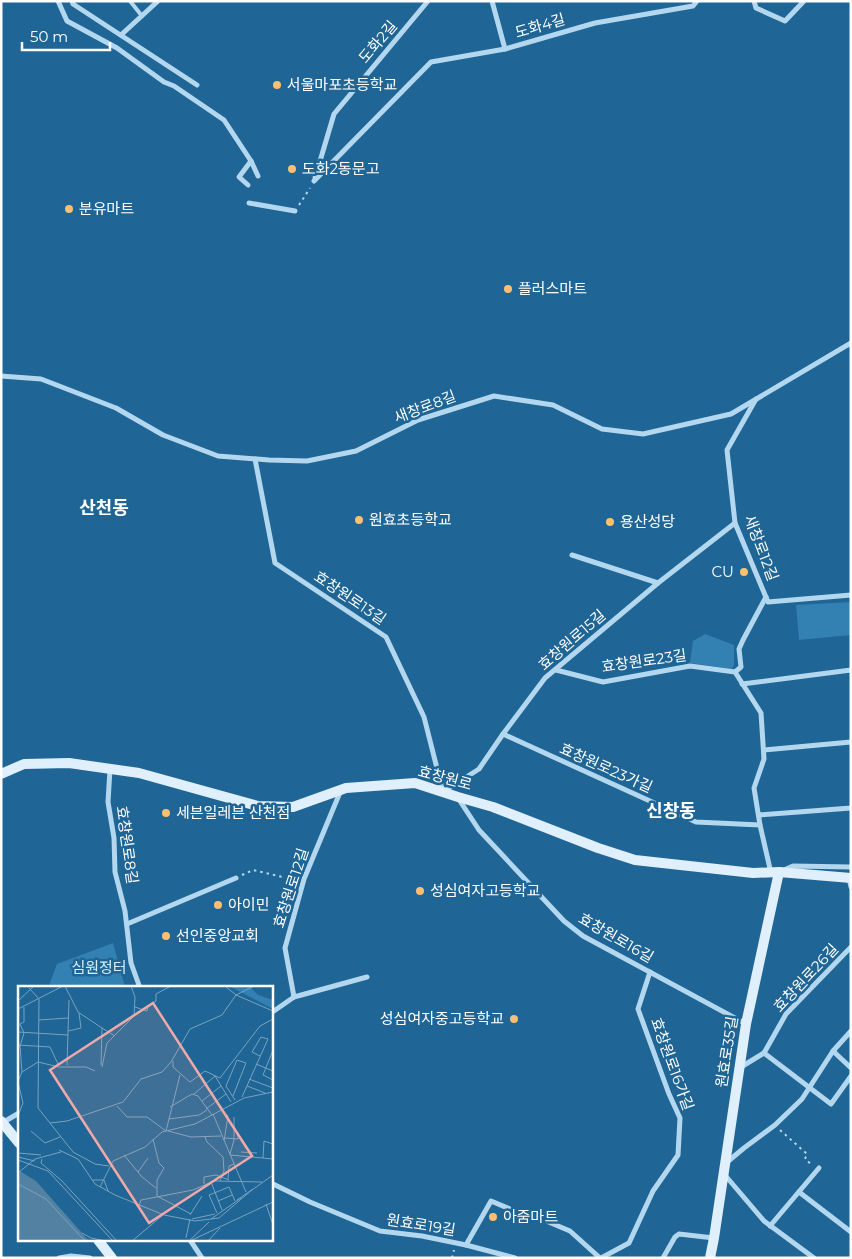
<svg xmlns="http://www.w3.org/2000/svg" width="852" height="1259" font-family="Montserrat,'Noto Sans KR',sans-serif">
  <rect width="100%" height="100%" fill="#1f6595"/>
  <g fill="#3380b3">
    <polygon points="851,602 851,635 799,640 796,605"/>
    <polygon points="705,634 734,645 734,665 732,669 690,663 693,641"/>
    <polygon points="113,943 125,987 48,988 57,964"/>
  </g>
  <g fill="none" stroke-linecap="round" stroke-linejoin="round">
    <g stroke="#b2d7ef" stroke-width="2" stroke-dasharray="2.5 4" stroke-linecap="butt">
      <polyline points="299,205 310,188"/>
      <polyline points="242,875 253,870 295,880"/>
      <polyline points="780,1130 807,1154 805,1159 812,1165"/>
      <polyline points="452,1258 454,1250"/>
    </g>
    <polyline stroke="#b2d7ef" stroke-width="4" points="130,1 142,16"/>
    <g stroke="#b2d7ef" stroke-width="5">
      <polyline points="58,1 67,21 117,48 164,82 174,86 224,120 251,161 258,176"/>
      <polyline points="72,1 73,4 197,85"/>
      <polyline points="492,1 505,49"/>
      <polyline points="754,1 756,8 785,21 804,1"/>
      <polyline points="121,35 158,1"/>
      <polyline points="315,178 334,114 428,1"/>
      <polyline points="314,181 431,62 505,49 595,23 693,6 697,1"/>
      <polyline points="248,185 239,177 251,161"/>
      <polyline points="249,203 295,211"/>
      <polyline points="1,376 41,379 116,408 163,435 218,456 269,460 307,461 356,451 418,420 494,396 553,405 602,429 643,434 731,414 851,343"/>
      <polyline points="756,399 727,450 735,523 768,602 851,595"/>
      <polyline points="255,459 275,563 386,637 424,717 443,792 479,769 503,734 545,678 658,583 735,523"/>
      <polyline points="572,555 658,583"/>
      <polyline points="556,670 603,682 690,666 735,672 761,713 764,759 754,788 760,825 771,873"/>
      <polyline points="735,672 741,667 739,649 743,640 766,597"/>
      <polyline points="742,684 851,670"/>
      <polyline points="503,734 696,822 760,825"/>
      <polyline points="764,750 851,742"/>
      <polyline points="110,769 108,802 114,838 115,872 125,911 131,963 140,988"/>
      <polyline points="458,798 479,830 564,921 583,936 746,1024"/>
      <polyline points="759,815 851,808"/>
      <polyline points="784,870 793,866 851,867"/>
      <polyline points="849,878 851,887"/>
      <polyline points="127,924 236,878"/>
      <polyline points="294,997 367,977"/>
      <polyline points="271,1013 294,997 285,948 304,879 341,790"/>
      <polyline points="833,1051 851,1068"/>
      <polyline points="764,1053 831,1104 851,1076"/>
      <polyline points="741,1067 764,1053 786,1014 851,947"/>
      <polyline points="2,1123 19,1113"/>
      <polyline points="726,1163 744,1148 775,1125 802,1099 833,1051 851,1031"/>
      <polyline points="724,1174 764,1221 814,1258"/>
      <polyline points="271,1183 310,1202 380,1231 422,1236 466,1245 515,1258"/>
      <polyline points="799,1192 851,1232"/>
      <polyline points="770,1226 819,1168"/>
      <polyline points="190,1240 202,1258"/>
      <polyline points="466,1245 491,1201 517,1212 532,1215 570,1231 600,1258"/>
      <polyline points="59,1258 71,1256 90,1258"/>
      <polyline points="601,1258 629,1243 653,1191 678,1155 680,1118 669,1094 638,1009 650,972"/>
      <polyline points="663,1258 675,1237 679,1234 714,1238"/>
    </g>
    <g stroke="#dfeffb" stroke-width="10">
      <polyline points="1,774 24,764 69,763 139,773 258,806 293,807 346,788 415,783 458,797 493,807 598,848 635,860 753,873 779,872 851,878"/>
      <polyline points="1,1121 19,1143"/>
      <polyline points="98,1240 112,1258"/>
      <polyline points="710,1258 714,1238 746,1024 779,872"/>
    </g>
  </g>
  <g fill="#fdbf72" stroke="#1f6595" stroke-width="2">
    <circle cx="277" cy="85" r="5"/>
    <circle cx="292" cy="169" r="5"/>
    <circle cx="69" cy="209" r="5"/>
    <circle cx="508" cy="289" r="5"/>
    <circle cx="359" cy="520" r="5"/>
    <circle cx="610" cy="522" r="5"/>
    <circle cx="744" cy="572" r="5"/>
    <circle cx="166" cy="813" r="5"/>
    <circle cx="420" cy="891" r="5"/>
    <circle cx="218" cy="905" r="5"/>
    <circle cx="166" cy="936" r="5"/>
    <circle cx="514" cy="1019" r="5"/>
    <circle cx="493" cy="1217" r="5"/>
  </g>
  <g text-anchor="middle" stroke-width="5" stroke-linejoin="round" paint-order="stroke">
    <g font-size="15" fill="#fff" stroke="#1f6595">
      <text transform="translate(540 26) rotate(-16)" y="5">도화4길</text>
      <text transform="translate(378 42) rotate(-50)" y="5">도화2길</text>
      <text transform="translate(425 407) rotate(-21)" y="5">새창로8길</text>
      <text transform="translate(761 548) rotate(69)" y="5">새창로12길</text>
      <text transform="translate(350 598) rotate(34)" y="5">효창원로13길</text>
      <text transform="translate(572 640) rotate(-41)" y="5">효창원로15길</text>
      <text transform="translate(644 661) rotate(-8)" y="5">효창원로23길</text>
      <text transform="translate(606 768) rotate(24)" y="5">효창원로23가길</text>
      <text transform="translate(445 778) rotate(15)" y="5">효창원로</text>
      <text transform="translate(127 845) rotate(82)" y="5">효창원로8길</text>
      <text transform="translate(291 888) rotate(-72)" y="5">효창원로12길</text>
      <text transform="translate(616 938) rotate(30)" y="5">효창원로16길</text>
      <text transform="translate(806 978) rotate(-47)" y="5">효창원로26길</text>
      <text transform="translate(727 1052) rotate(-81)" y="5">원효로35길</text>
      <text transform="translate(672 1064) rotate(70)" y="5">효창원로16가길</text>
      <text transform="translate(421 1225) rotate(9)" y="5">원효로19길</text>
    </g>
    <g font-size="15" fill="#fff" stroke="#1f6595" text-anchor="start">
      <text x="287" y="90">서울마포초등학교</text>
      <text x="302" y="174">도화2동문고</text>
      <text x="79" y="214">분유마트</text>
      <text x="518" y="294">플러스마트</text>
      <text x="369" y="525">원효초등학교</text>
      <text x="620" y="527">용산성당</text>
      <text x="734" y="577" text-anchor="end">CU</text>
      <text x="176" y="818">세븐일레븐 산천점</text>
      <text x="430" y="896">성심여자고등학교</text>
      <text x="228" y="910">아이민</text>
      <text x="176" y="941">선인중앙교회</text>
      <text x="504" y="1024" text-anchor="end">성심여자중고등학교</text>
      <text x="503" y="1222">아줌마트</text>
    </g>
    <g font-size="15" fill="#d8edfa" stroke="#1f6595">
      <text x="99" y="973">심원정터</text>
    </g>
    <g font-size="18" font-weight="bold" fill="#fff" stroke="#1f6595">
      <text x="104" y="514">산천동</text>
      <text x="671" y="817">신창동</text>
    </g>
  </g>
  <g transform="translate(18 986)">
    <rect width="255" height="255" fill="#1f6595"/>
    <path d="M211,0H231L240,9L255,14V23Z" fill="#3380b3"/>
    <path d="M0,184L18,195L71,255H0Z" fill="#5281a2"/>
    <path fill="none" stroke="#79a3bf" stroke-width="1" d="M47,0L60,26L84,42M207,0L218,9L255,25M11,2L21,13L20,122L55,166L77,178L91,180M0,15L16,0M117,21L129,25L130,20L138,15V8L153,0M0,23L45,0M21,34L50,32M50,45L63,42L61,27M0,46L50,49M6,47L2,38L6,36V21M0,59L32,61L40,78M255,64L245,89L255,94M155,75V81L172,96L187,85L202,92L242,40L255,33M238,78L255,85M49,79L51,14M83,79L84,42L97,50M84,81L89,57L116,30L117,11L113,0M4,86L20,76L41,81H68L77,85M231,93L255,102M0,95L4,86L2,60L6,47M0,96L5,117L0,130M229,100L247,107M176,108L197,90L213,116M215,110L228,77L219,74L208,100L217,114M224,111L250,53L243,51L234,66L242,70M184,115L203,100M99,120L109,131H129L148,145L162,89M152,121L174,108L180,110L194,129M188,123L208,108M204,124L210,130L206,155M195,128L228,206M151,133L181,129L189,124M32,137L49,135L105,116L123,93L144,86L153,76L172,43L204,29L218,9L236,0M13,145L27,157L42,151M150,145L173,151L203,150M187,151L189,156L205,171L206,185L202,195M207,152L220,153V147M135,153L141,177L146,182L139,194V210L173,228M41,164L60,173L77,198L97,209L146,229L177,235L201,232L235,203M223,166L239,167M0,167L23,169M212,168L216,154V131M106,169L124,191L138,202M212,169L255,173M0,171L17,175M245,172L246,155L255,158M24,173L23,177L44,195L99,255M0,174L30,185L95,255M120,186L130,172M0,187L17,173L43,166M210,193L211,180L216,178M75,194H86L90,205M193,196L204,224M0,198L28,213L67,255M186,198V191L198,189L211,194M82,201L95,175L127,161L144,146L177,138L226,112L255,106M234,204L255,189M219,214L235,203M200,215L214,209M248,218L255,239M121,220L123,214L175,204L196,195L244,196M199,227L191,209L211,201L217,215M172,229L184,210M174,233L197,228M193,233L223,212M64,247L73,252L88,255M168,252L172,233M174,254L255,216M114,255L145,229M171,255L191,236M190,255L202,242"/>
    <path fill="#efa9a9" fill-opacity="0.15" stroke="#efa9a9" stroke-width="2.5" d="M135,17L234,170L131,237L32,84Z"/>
    <rect width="255" height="255" fill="none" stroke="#fff" stroke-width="2.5"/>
  </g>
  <rect width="852" height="1259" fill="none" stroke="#ffffff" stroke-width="5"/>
  <path d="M22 42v8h88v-8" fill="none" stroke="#ffffff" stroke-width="2.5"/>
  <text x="30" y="42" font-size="15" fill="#ffffff" stroke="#1f6595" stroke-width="4" paint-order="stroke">50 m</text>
</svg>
